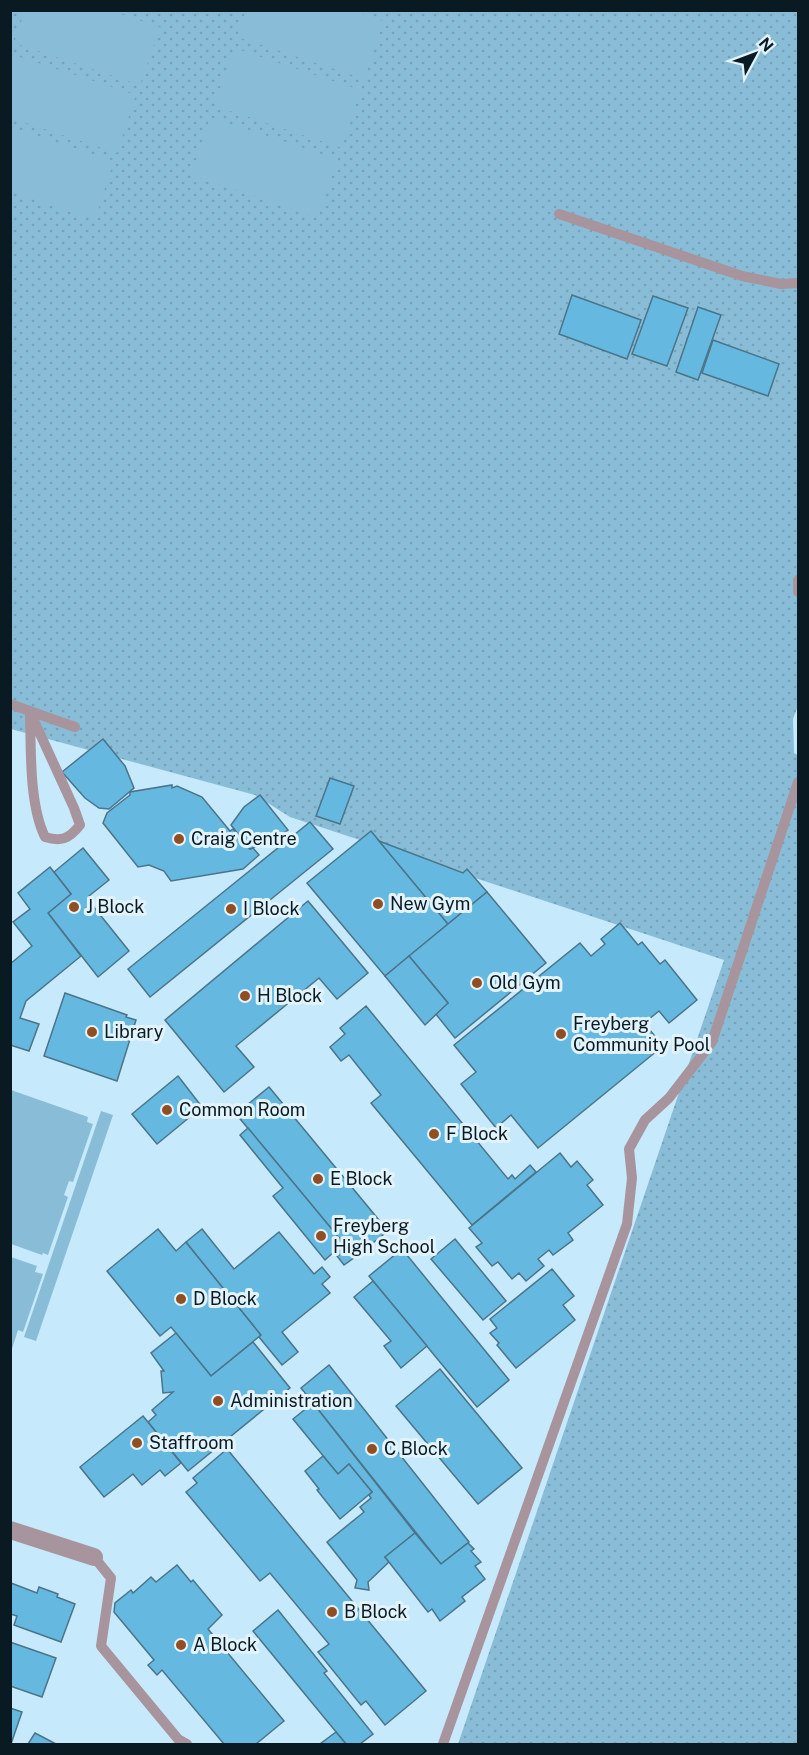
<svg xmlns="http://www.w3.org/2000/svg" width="809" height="1755" font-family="'Public Sans',sans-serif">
  <defs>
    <pattern id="green-dots" width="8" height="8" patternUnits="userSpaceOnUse" patternTransform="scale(1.5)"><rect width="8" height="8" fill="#89bdd7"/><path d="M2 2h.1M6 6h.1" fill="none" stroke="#75a2b8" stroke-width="1.8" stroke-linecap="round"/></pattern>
  </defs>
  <rect width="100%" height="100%" fill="#c6e9fb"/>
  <polygon fill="url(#green-dots)" points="10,11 798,11 798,706 793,719 794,753 798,755 798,1744 458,1744 724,960 290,817 255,795 11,729"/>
  <g fill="#89bdd7">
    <polygon points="25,10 111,11 160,27 140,85 14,43"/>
    <polygon points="246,11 353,11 383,21 364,79 237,37"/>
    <polygon points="234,48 360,90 342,148 215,106"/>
    <polygon points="11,54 136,95 117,153 11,118"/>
    <polygon points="210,117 337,159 318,217 192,175"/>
    <polygon points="11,127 114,161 95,219 11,192"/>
    <polygon points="11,1090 88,1117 87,1122 93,1124 73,1182 69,1181 64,1195 68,1197 48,1255 43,1253 42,1255 11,1244"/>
    <polygon points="101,1111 113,1115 36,1341 24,1337"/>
    <polygon points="11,1257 37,1266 35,1272 43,1274 23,1332 18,1330 11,1352"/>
  </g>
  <g fill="#65b9e1" stroke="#4b7488" stroke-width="1.5">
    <polygon points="572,295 641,320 627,359 559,334"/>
    <polygon points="653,296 688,308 667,366 632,354"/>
    <polygon points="698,307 721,315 698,380 676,372"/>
    <polygon points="713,340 779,364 768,396 702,373"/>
    <polygon points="103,739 125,766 134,788 109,809 99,808 85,798 62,772"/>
    <polygon points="330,778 354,786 340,824 316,816"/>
    <polygon points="172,785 172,788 177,786 202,797 230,831 233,829 250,849 253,848 259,855 243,869 171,881 164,871 149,865 138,867 103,823 107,813 130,795 130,792"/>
    <polygon points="260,795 288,830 272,841 250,849 231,825 244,807"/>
    <polygon points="310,822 333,849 150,997 128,969"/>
    <polygon points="371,831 448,924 385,976 307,883"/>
    <polygon points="379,841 463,873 467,869 487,892 448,924"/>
    <polygon points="83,848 109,880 89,896 89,901 129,951 98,977 48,913 71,894 54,872"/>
    <polygon points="50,867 71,894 48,913 81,956 26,1001 20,1018 39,1024 29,1051 10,1045 10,964 32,946 13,922 30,909 18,893"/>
    <polygon points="487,892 546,963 455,1038 435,1013 448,1003 409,956"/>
    <polygon points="308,901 368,973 337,999 319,978 236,1046 254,1067 224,1092 165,1020"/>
    <polygon points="620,923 638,945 642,942 660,964 665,960 697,1000 669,1023 659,1011 644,1023 663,1046 538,1148 511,1115 496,1128 461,1084 476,1072 454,1045 580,943 591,956 605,944 601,939"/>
    <polygon points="409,956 448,1003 425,1025 385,976"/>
    <polygon points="65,993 127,1015 126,1017 136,1020 117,1081 44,1056"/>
    <polygon points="366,1006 508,1179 512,1175 515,1179 530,1165 536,1172 472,1225 371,1103 381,1095 349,1055 341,1061 330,1047 345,1034 340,1028"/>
    <polygon points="178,1076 202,1107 157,1144 132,1114"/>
    <polygon points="269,1087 388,1231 355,1257 236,1114"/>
    <polygon points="248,1128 355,1257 344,1265 337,1256 339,1255 336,1250 325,1260 273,1196 283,1188 240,1135"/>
    <polygon points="560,1153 571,1167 577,1161 593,1180 587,1185 603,1205 568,1233 573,1240 553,1255 549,1250 538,1259 544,1266 526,1281 519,1273 512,1279 498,1262 492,1266 476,1247 482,1243 469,1228"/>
    <polygon points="158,1229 176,1251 186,1242 261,1335 211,1376 171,1327 160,1336 107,1271"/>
    <polygon points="202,1229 234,1269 279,1232 314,1274 322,1267 330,1277 322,1284 330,1293 282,1332 298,1352 282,1365 259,1337 261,1335 186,1242"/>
    <polygon points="455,1239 506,1301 483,1320 431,1259"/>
    <polygon points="402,1249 509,1380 477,1407 369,1276"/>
    <polygon points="552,1269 574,1296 563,1305 575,1320 516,1368 497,1345 499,1343 490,1333 497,1328 490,1319"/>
    <polygon points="373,1281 427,1346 401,1368 384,1346 391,1341 354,1297"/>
    <polygon points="176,1333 211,1376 253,1342 290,1388 188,1471 148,1422 156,1415 152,1410 173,1392 163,1393 161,1371 164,1371 151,1353"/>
    <polygon points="329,1365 469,1542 441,1564 301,1388"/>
    <polygon points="440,1369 522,1468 478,1504 396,1406"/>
    <polygon points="313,1403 415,1533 385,1557 389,1562 368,1582 369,1590 355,1588 357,1580 327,1542 364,1512 360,1507 371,1498 369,1495 372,1492 349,1464 338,1474 293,1419"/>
    <polygon points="143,1416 181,1463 165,1476 160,1470 142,1485 133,1474 104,1497 80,1467"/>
    <polygon points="227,1449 426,1691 385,1725 366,1701 361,1705 318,1652 329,1644 270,1573 260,1581 186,1492 197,1483 193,1478"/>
    <polygon points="323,1456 338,1474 349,1464 372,1492 340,1519 317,1490 319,1489 305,1471"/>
    <polygon points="415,1533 441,1564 468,1543 474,1549 471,1551 481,1562 475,1566 485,1579 462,1597 465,1601 440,1621 432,1609 428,1612 385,1557"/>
    <polygon points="177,1565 191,1582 193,1580 222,1615 208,1629 284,1721 256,1744 224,1744 162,1670 157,1675 148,1665 154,1660 114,1612 115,1603 131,1590 133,1593 151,1577 156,1582"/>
    <polygon points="11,1583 37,1593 39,1587 58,1594 57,1597 75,1604 61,1642 14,1625 17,1616 10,1614"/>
    <polygon points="278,1610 327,1671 324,1673 373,1734 360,1744 346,1744 253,1631"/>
    <polygon points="10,1642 56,1658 42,1697 10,1686"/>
    <polygon points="10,1708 22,1712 11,1744 10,1744"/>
    <polygon points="336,1732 346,1744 320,1744"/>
    <polygon points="35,1733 56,1744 28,1744"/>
  </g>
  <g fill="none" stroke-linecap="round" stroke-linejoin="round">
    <g stroke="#a7949c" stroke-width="10">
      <polyline points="559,214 742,276 781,284 798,283"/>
      <polyline points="798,580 798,592"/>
      <polyline points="10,704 75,727"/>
      <path d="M30,712L74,808L80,825C69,839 61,842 45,837C29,805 31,748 30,712Z"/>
      <polyline points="94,1557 111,1578 101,1646 178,1739 187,1744"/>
      <polyline points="443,1744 627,1224 632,1178 629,1149 645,1120 669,1098 712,1042 798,782"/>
    </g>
    <polyline stroke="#a7949c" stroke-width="18" points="10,1530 94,1557"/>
  </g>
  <g fill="#924e21" stroke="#e2f3fc" stroke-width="2">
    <circle cx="179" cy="839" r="6"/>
    <circle cx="378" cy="904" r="6"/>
    <circle cx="74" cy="907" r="6"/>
    <circle cx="231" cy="909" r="6"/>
    <circle cx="477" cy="983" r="6"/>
    <circle cx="245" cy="996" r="6"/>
    <circle cx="92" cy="1032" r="6"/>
    <circle cx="561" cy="1034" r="6"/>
    <circle cx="167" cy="1110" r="6"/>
    <circle cx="434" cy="1134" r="6"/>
    <circle cx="318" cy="1179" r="6"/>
    <circle cx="321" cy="1236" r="6"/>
    <circle cx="181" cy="1299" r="6"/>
    <circle cx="218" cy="1401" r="6"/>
    <circle cx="137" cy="1443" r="6"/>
    <circle cx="372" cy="1449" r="6"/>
    <circle cx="332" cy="1612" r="6"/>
    <circle cx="181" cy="1645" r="6"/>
  </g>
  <g text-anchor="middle" stroke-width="6" stroke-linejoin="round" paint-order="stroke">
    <g font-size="18" fill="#091a22" stroke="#e2f3fc" text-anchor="start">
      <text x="191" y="845">Craig Centre</text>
      <text x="390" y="910">New Gym</text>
      <text x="86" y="913">J Block</text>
      <text x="243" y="915">I Block</text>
      <text x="489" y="989">Old Gym</text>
      <text x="257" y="1002">H Block</text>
      <text x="573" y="1030">Freyberg<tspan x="573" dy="21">Community Pool</tspan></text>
      <text x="104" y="1038">Library</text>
      <text x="179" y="1116">Common Room</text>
      <text x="446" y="1140">F Block</text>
      <text x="330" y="1185">E Block</text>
      <text x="333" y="1232">Freyberg<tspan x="333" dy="21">High School</tspan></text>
      <text x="193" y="1305">D Block</text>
      <text x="230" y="1407">Administration</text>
      <text x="149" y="1449">Staffroom</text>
      <text x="384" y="1455">C Block</text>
      <text x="344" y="1618">B Block</text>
      <text x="193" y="1651">A Block</text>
    </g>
  </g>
  <rect width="809" height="1755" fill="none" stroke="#091a22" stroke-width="24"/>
  <g transform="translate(755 54) rotate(49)" stroke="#e2f3fc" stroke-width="4.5" paint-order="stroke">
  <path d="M0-4.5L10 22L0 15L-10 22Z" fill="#091a22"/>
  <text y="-9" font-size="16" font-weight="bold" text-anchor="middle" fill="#091a22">N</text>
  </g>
</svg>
